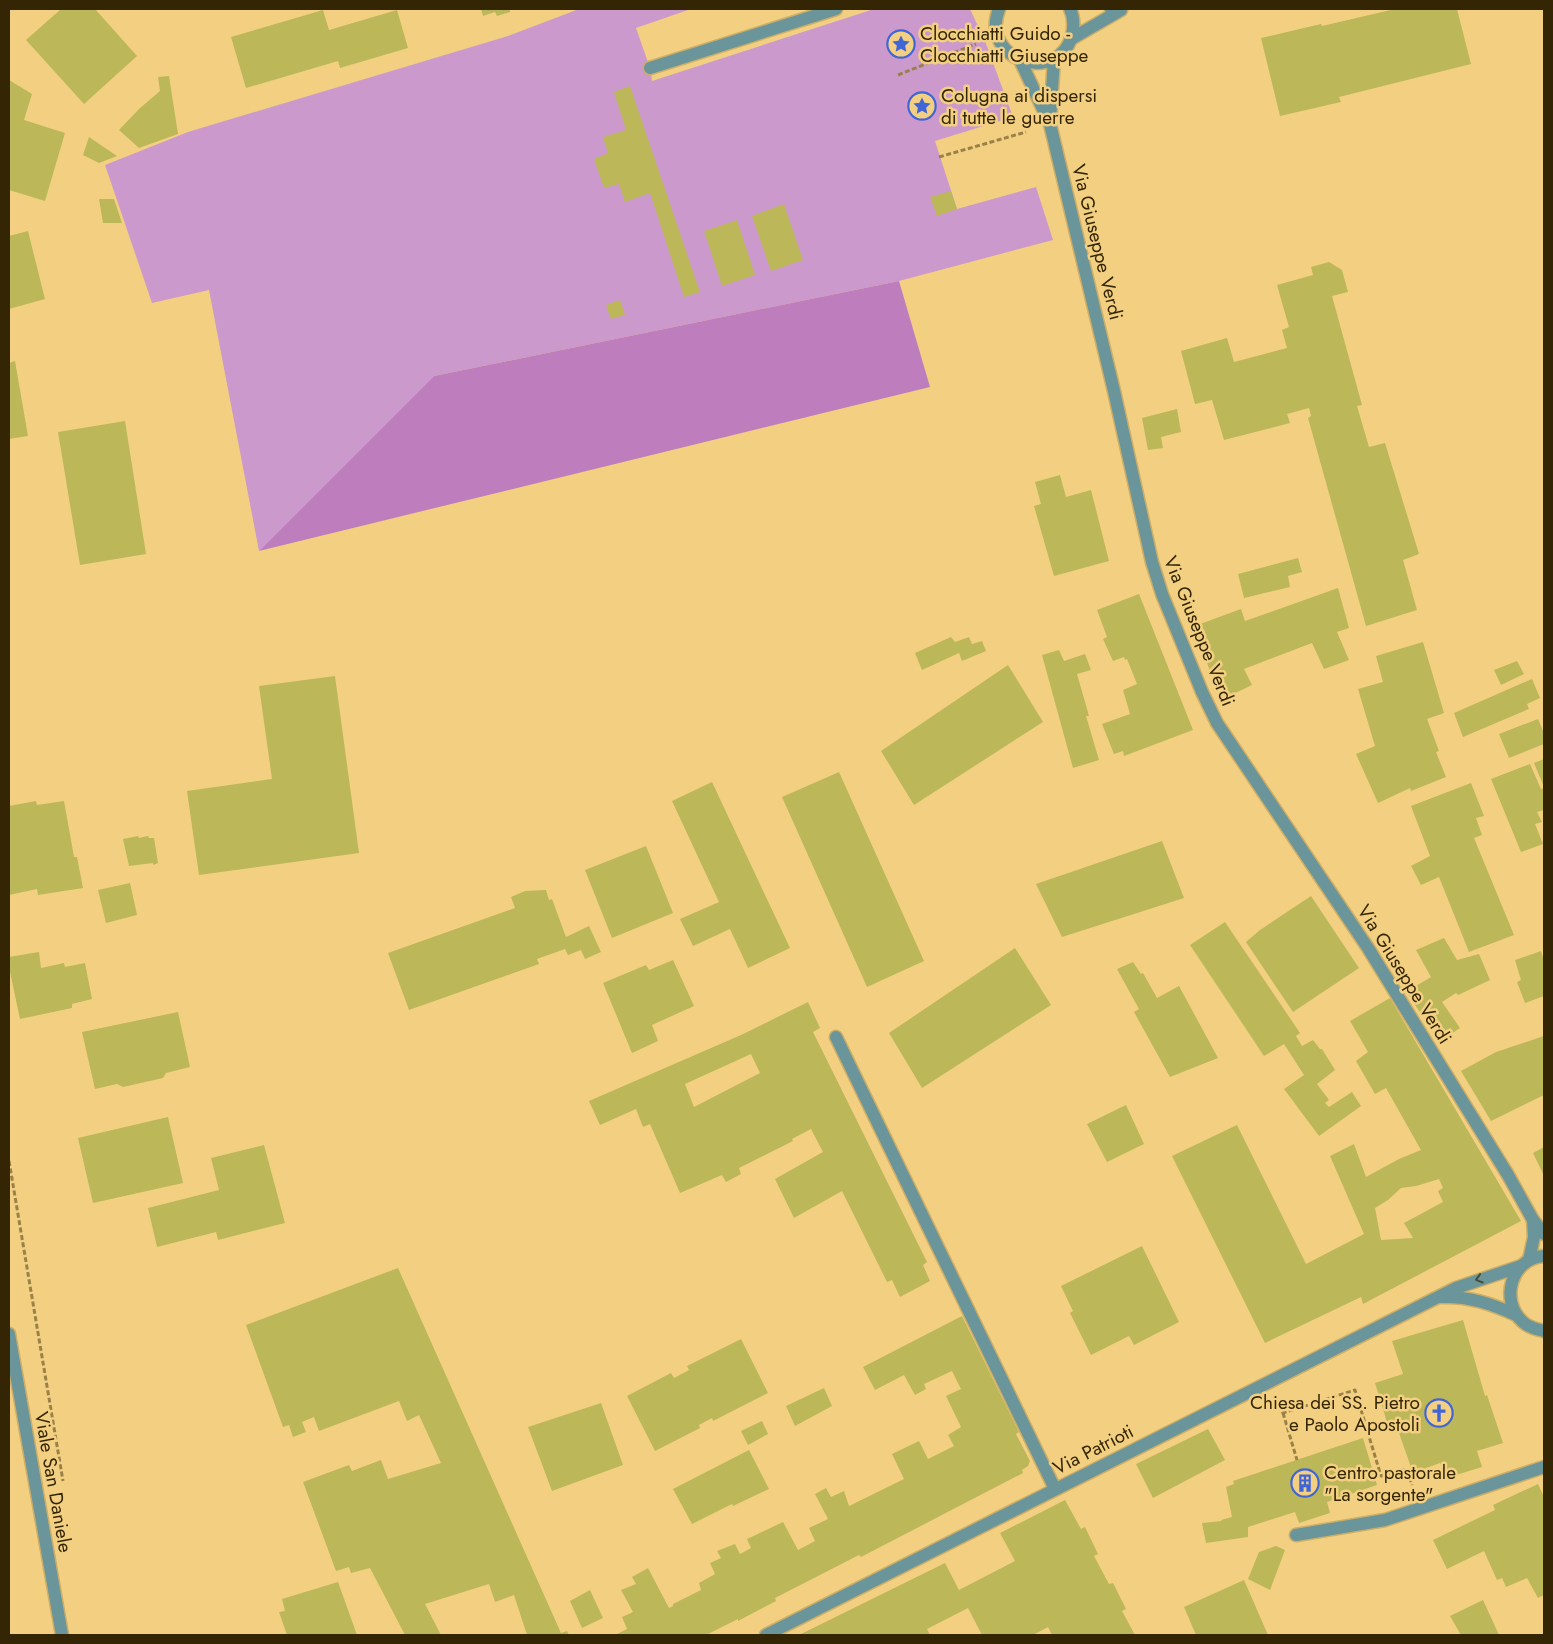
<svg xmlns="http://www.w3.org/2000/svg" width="1553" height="1644" font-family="Jost,sans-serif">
  <rect width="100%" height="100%" fill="#f3d081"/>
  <polygon fill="#c9c" points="579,9 691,9 636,28 650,68 652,81 874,9 970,9 985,41 1013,117 935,141 957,209 1036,187 1053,240 899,281 434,376 259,551 209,290 152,303 105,165 188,132 508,36"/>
  <polygon fill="#be7ebe" points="899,281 930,387 259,551 434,376"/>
  <g fill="#bcb759" fill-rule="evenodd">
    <polygon points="61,9 95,9 137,56 84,104 26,40"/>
    <polygon points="481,9 510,9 510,12 497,16 495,12 483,16"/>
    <polygon points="1395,9 1457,9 1471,64 1339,97 1341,102 1280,116 1261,38 1321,24 1322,26"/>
    <polygon points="323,10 329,30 397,10 408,48 340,68 338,61 246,88 231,37"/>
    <polygon points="169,76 178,134 139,148 119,130 139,109 160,91 158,77"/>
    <polygon points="9,80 32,94 24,120 65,133 45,201 9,190"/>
    <polygon points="630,86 700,292 684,297 650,193 625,202 619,184 604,188 594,159 608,153 603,137 626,130 614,92"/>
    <polygon points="89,137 117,156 99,163 83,155"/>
    <polygon points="951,191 957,209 937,216 930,197"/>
    <polygon points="99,199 114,199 122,223 103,223"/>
    <polygon points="784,204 803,260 771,271 752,216"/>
    <polygon points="737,220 755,275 722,286 704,231"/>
    <polygon points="28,231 45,299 9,309 9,236"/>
    <polygon points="1329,262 1342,270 1348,292 1332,296 1362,405 1357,406 1369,447 1385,443 1419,554 1403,560 1417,610 1366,626 1308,418 1311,416 1309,408 1287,414 1290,423 1224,440 1212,400 1195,404 1181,351 1227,338 1234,362 1287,348 1282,330 1289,327 1277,285 1313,275 1311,267"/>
    <polygon points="620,300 625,315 611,319 606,305"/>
    <polygon points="15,361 28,436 9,439 9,363"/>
    <polygon points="1177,409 1181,432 1161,437 1163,448 1148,450 1142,418"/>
    <polygon points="125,421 146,554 80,565 58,432"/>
    <polygon points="1060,475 1066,497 1091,490 1109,561 1054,576 1034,506 1041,504 1035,482"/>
    <polygon points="1298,558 1302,572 1288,576 1290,587 1244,598 1238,574"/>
    <polygon points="1338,588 1349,628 1337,632 1349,660 1324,669 1312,643 1244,669 1252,685 1229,696 1217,678 1214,680 1192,627 1241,609 1245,621"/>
    <polygon points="1139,594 1193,730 1124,756 1123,751 1114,754 1102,724 1130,714 1123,690 1137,684 1127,659 1125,660 1124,657 1113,661 1103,639 1107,637 1097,610"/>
    <polygon points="951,637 955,642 969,637 972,644 982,641 986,651 962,661 959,653 922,670 915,653"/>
    <polygon points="1423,642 1444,713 1427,719 1439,751 1436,752 1446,777 1411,791 1410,788 1378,803 1356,754 1375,746 1358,689 1383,682 1376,656"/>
    <polygon points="1059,650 1064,661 1085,654 1091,670 1077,674 1089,716 1086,716 1099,760 1073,768 1042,655"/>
    <polygon points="1517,661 1524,674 1501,685 1494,670"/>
    <polygon points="1008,665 1043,722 914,805 881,751"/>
    <polygon points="335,676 359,853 199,875 187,791 272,779 259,686"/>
    <polygon points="1532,679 1540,698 1527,704 1529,709 1463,737 1454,713"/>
    <polygon points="1538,719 1544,733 1544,744 1509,758 1499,734"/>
    <polygon points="1544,759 1544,787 1534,763"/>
    <polygon points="1530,764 1541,789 1544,788 1544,810 1537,812 1542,822 1535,824 1543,844 1521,852 1491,779"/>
    <polygon points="839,772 924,961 867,987 782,797"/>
    <polygon points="712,782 790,948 748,968 730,929 693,946 680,919 719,902 672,801"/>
    <polygon points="1471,783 1484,816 1476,818 1482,835 1474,838 1514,935 1469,952 1439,877 1421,885 1411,866 1430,856 1411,806"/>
    <polygon points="36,801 37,805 64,801 74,857 77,857 83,888 38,895 37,889 9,895 9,806"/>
    <polygon points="138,836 139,838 148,836 149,838 154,838 158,863 153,865 153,863 129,866 123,839"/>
    <polygon points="1162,841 1184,898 1062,937 1036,884"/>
    <polygon points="646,846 673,913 612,938 585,870"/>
    <polygon points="130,883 137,915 106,923 98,890"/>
    <polygon points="546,890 549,900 552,899 566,937 589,926 601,952 585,959 581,950 568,955 565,949 537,959 539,964 409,1010 388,953 515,908 511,897 525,891"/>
    <polygon points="1311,896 1359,968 1293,1012 1246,942 1260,930"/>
    <polygon points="1225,922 1300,1033 1296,1036 1302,1046 1313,1040 1320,1049 1322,1049 1335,1070 1317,1084 1329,1100 1325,1103 1329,1107 1352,1092 1361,1106 1319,1136 1284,1089 1304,1075 1284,1044 1264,1056 1190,945"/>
    <polygon points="1444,938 1457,960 1479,954 1490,980 1458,995 1456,993 1442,1002 1460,1028 1445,1038 1426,1013 1422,1015 1406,992 1431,977 1416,950"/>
    <polygon points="1015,948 1051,1005 922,1088 889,1033"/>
    <polygon points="1541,951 1544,961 1544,996 1525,1003 1517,982 1521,980 1515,960"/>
    <polygon points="39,952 41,968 64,963 65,967 85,963 92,999 72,1004 72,1008 20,1019 9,967 9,957"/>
    <polygon points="673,960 694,1006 652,1025 658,1041 632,1053 603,983 646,965 649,970"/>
    <polygon points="1133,962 1141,974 1143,973 1157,998 1179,986 1218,1058 1170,1077 1134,1012 1139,1009 1117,969"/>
    <path d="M1390,998L1521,1221L1363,1304L1361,1297L1265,1343L1172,1156L1237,1125L1306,1264L1364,1234L1330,1156L1354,1144L1366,1177L1399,1159L1421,1150L1386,1088L1375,1094L1356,1061L1368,1052L1350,1021ZM1439,1179L1443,1188L1438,1191L1443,1202L1404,1223L1413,1238L1381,1240L1375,1208L1388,1200L1401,1188L1416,1186Z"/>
    <path d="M808,1002L820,1028L813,1032L927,1262L923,1265L930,1281L900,1297L892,1280L887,1282L842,1191L794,1218L775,1179L823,1152L811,1129L792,1139L793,1141L739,1168L741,1174L726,1182L722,1175L680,1193L650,1124L643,1127L636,1109L600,1125L589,1101L741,1035ZM751,1054L760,1073L694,1107L685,1084Z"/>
    <polygon points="178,1012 190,1067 166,1073 163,1078 123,1087 117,1084 95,1089 82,1032"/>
    <polygon points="1544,1036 1544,1095 1491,1121 1461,1071 1496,1052"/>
    <polygon points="1126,1105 1144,1144 1107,1162 1087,1124"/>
    <polygon points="168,1117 183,1183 93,1203 78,1138"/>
    <polygon points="264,1145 285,1223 218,1240 216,1232 157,1247 148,1208 219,1190 211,1158"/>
    <polygon points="1544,1147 1544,1176 1533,1153"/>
    <polygon points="1142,1246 1179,1322 1134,1345 1129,1336 1091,1355 1070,1313 1073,1311 1061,1286"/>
    <polygon points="398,1268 561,1633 567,1631 569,1635 527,1635 514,1595 495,1602 489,1584 425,1604 441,1635 405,1635 370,1568 351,1573 349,1567 336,1571 303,1482 349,1465 352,1471 381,1460 388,1479 441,1463 419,1415 407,1421 399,1401 319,1431 314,1417 302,1422 306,1432 293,1437 289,1425 283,1427 246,1325"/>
    <polygon points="962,1316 1019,1432 1016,1434 1030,1461 1028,1466 1022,1470 1023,1473 861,1557 859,1555 775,1598 776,1601 738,1621 738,1619 706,1635 615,1635 627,1629 622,1617 633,1612 621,1590 636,1584 632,1577 648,1568 669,1608 673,1606 673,1604 701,1590 699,1583 715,1574 710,1563 721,1558 717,1551 735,1544 740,1554 751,1548 747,1539 783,1522 798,1550 815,1541 809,1528 828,1519 815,1494 826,1488 831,1497 844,1491 849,1506 904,1479 892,1454 919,1441 928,1459 954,1446 948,1435 961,1427 946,1396 961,1389 952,1371 924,1384 926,1389 915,1395 904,1375 875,1390 863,1367"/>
    <polygon points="1463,1320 1485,1396 1487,1395 1503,1443 1477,1451 1482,1467 1446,1478 1440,1463 1413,1473 1398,1430 1390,1432 1375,1383 1403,1374 1392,1341"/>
    <polygon points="741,1339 768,1393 713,1421 712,1418 699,1425 700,1428 655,1451 627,1396 671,1373 674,1378 689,1370 687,1366"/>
    <polygon points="824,1388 832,1406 795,1426 786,1406"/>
    <polygon points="601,1403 623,1465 552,1491 528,1427"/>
    <polygon points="762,1421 768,1434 748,1445 741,1431"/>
    <polygon points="1208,1429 1225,1460 1153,1498 1136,1464"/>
    <polygon points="1363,1438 1377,1485 1327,1502 1330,1513 1299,1523 1295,1512 1248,1527 1248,1537 1206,1543 1202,1523 1222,1521 1221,1520 1232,1517 1226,1487 1234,1484 1233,1481"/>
    <polygon points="749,1450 769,1489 733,1506 732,1504 692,1524 673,1489"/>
    <polygon points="1538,1484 1544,1497 1544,1595 1538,1598 1527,1578 1506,1587 1502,1578 1497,1580 1484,1551 1447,1569 1433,1540 1495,1510 1493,1505"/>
    <polygon points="1065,1500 1081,1529 1085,1527 1098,1554 1094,1556 1109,1584 1113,1583 1126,1609 1122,1611 1135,1635 1052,1635 1048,1627 1033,1635 982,1635 968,1608 927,1629 930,1635 799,1635 945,1563 959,1590 1015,1561 1000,1533"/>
    <polygon points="1276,1546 1285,1550 1270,1590 1248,1579 1259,1552"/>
    <polygon points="1244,1580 1268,1635 1196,1635 1184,1607"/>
    <polygon points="338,1582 357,1635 287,1635 279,1612 285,1611 282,1599"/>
    <polygon points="590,1590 603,1618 582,1628 570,1601"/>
    <polygon points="1483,1600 1499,1635 1461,1635 1450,1616"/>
  </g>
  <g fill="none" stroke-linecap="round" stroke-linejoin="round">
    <g stroke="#cdae68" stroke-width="15">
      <g id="service">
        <polyline points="650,68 836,9"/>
        <polyline points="836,1037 1055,1489"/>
        <polyline points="1296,1535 1385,1520 1544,1467"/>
      </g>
    </g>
    <g stroke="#cdae68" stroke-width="15">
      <g id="minor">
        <path d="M999,9C979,61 1059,86 1072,35C1074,26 1074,17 1070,9"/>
        <polyline points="1071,39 1121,10 1111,9"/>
        <polyline points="1020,60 1050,124 1114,391 1152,562 1162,594 1202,692 1217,723 1368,948 1508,1175 1533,1220 1544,1234"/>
        <polyline points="1050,122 1054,58"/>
        <polyline points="1529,1260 1534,1237 1533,1220"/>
      </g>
    </g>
    <g stroke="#cdae68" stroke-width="15">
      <g id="tertiary">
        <path d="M1544,1256C1511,1258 1499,1301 1523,1322C1529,1328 1537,1329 1544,1331"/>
        <path d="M1442,1297C1469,1296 1492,1304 1516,1315"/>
        <polyline points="9,1334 62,1635"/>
        <polyline points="766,1635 1456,1288 1521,1266"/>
      </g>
    </g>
    <g stroke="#9a8147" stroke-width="3" stroke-dasharray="5 2.5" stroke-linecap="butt">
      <polyline points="898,75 976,44"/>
      <polyline points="939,157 1026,132"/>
      <polyline points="9,1161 63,1481"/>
      <polyline points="1279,1405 1283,1413 1355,1390 1381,1476 1407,1469 1412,1485"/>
      <polyline points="1283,1413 1297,1460"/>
    </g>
    <use href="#service" stroke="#6a959a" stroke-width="12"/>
    <use href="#minor" stroke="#6a959a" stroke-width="12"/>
    <use href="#tertiary" stroke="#6a959a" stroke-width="12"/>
  </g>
  <defs><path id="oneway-chevron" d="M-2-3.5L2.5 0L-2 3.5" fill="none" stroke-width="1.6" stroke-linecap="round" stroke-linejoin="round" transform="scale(1.25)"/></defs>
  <use stroke="#474d38" href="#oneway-chevron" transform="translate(1479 1279) rotate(163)"/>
  <defs>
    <g id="sight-ring" transform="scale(1.4375)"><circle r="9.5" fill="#f3d081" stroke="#3f65d7" stroke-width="1.5"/><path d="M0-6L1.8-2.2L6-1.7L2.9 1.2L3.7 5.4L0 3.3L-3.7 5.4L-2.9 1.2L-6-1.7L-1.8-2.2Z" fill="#3f65d7"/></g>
    <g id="church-ring" transform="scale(1.4375)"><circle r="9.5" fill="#f3d081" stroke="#3f65d7" stroke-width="1.5"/><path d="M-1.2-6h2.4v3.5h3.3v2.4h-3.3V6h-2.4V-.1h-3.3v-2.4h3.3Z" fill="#3f65d7"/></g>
    <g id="building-ring" transform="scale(1.4375)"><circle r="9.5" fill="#f3d081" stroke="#3f65d7" stroke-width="1.5"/><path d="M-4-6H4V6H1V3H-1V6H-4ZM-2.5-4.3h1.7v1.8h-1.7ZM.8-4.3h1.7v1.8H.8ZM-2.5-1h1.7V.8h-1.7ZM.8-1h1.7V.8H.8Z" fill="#3f65d7"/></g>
  </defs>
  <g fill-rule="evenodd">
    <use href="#sight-ring" x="901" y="44"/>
    <use href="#sight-ring" x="922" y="106"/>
    <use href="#church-ring" x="1439" y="1413"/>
    <use href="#building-ring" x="1305" y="1483"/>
  </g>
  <g text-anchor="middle" stroke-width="5" stroke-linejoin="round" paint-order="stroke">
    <g font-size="19" fill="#342604" stroke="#f3d081" text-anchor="start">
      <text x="920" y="40">Clocchiatti Guido -<tspan x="920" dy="22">Clocchiatti Giuseppe</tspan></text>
      <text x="941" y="102">Colugna ai dispersi<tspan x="941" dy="22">di tutte le guerre</tspan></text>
      <text x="1420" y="1409" text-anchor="end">Chiesa dei SS. Pietro<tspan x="1420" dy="22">e Paolo Apostoli</tspan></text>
      <text x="1324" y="1479">Centro pastorale<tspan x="1324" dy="22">"La sorgente"</tspan></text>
    </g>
    <g font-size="19" fill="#342604" stroke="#f3d081">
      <text transform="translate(1098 242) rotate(76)" y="7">Via Giuseppe Verdi</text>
      <text transform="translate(1200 631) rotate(68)" y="7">Via Giuseppe Verdi</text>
      <text transform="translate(1405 974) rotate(58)" y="7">Via Giuseppe Verdi</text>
      <text transform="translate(1093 1449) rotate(-27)" y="7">Via Patrioti</text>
      <text transform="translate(54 1482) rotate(80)" y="7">Viale San Daniele</text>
    </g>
  </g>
  <rect width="1553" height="1644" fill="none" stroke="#342604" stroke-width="20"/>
</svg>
